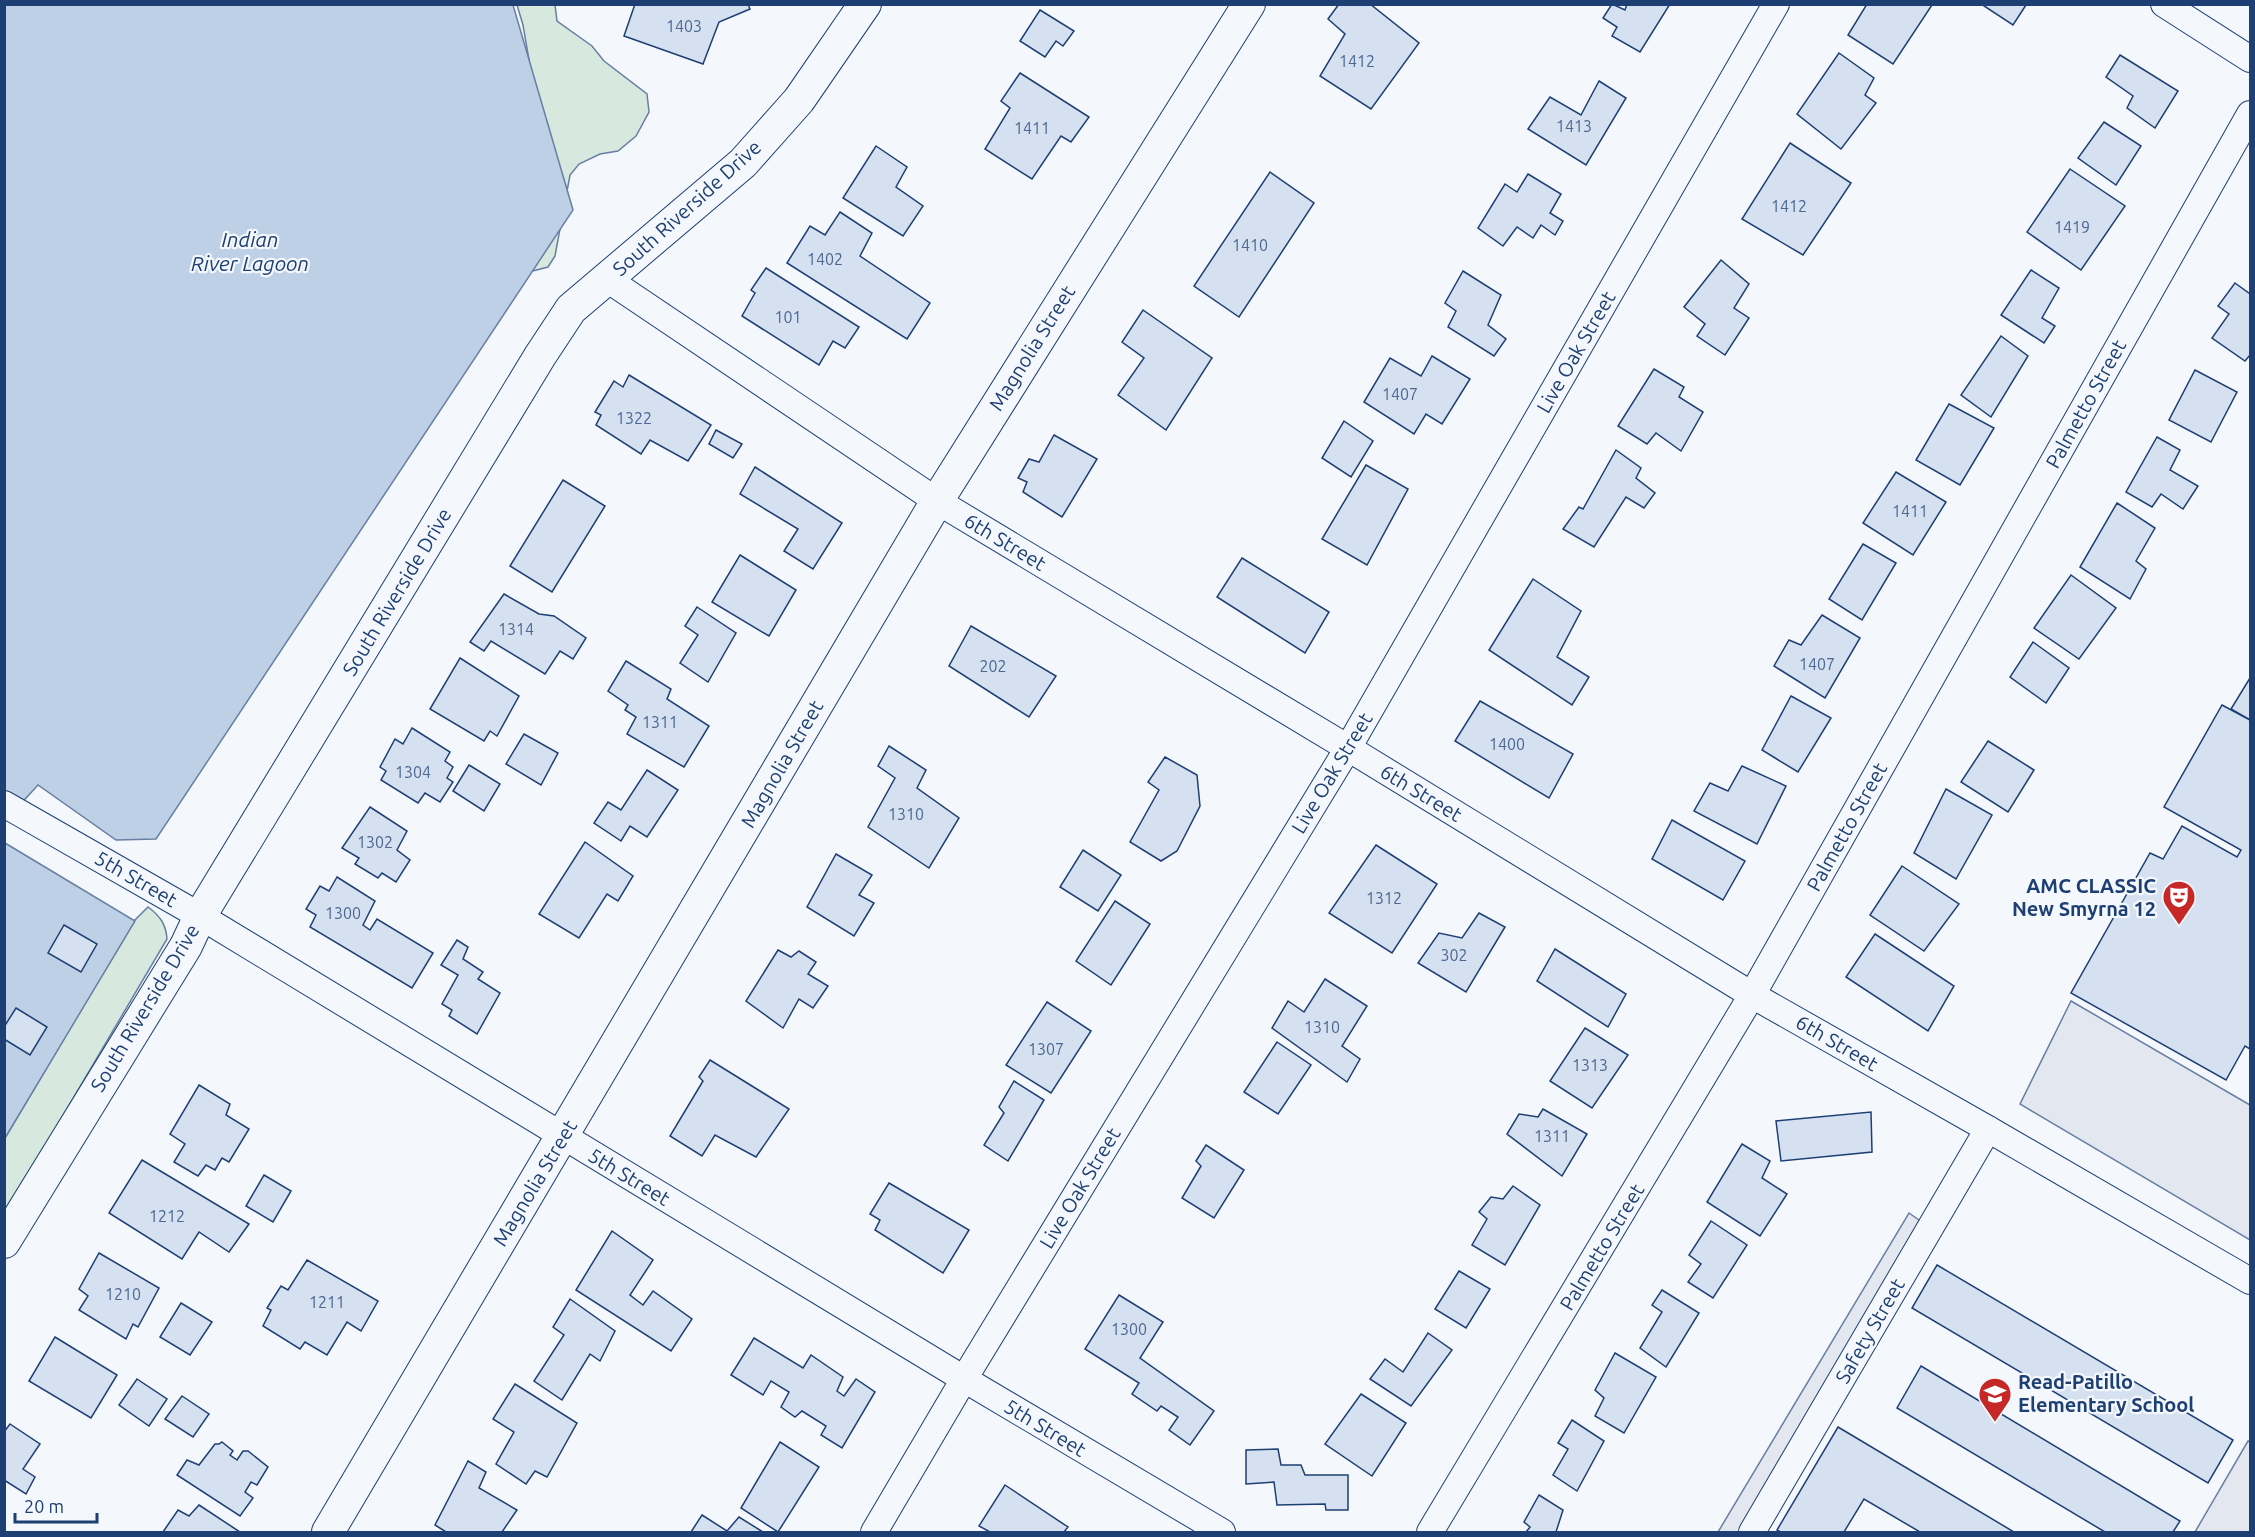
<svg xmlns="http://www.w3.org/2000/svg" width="2255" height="1537" font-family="Ubuntu,sans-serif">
  <rect width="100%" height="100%" fill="#f4f7fb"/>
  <g fill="#d7e8df" stroke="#687fa3" stroke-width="1.5">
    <polygon points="517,5 555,5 557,21 592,46 604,61 647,94 649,112 636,136 618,151 600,154 579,164 570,175 555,256 548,267 521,274 540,124 523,25"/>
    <path d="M148,907C160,916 166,924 167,939L5,1214V1138L134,921Z"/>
  </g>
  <g fill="#e3e8f0" stroke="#687fa3" stroke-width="1.5">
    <polygon points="2071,1001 2250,1105 2250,1240 2020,1104"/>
    <polygon points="1909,1213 1926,1225 1743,1532 1718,1532"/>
    <polygon points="2248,1441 2250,1442 2250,1532 2195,1532"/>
  </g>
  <g fill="#bed0e5" stroke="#687fa3" stroke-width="1.5">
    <polygon points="5,5 513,5 573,210 156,839 116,840 38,785 5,821"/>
    <polygon points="5,843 135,921 5,1138"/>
  </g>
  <g fill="#d5e0f0" stroke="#1d3f73" stroke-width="1.5">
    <polygon points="635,4 748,4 750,9 719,22 703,64 624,36"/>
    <polygon points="1339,4 1370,4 1419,43 1371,109 1320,76 1345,34 1328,19"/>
    <polygon points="1612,4 1625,10 1627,4 1670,4 1640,52 1612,36 1617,27 1603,18"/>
    <polygon points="1867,4 1932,5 1893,64 1848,35"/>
    <polygon points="1981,4 2025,4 2026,5 2013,25"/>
    <polygon points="1040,10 1074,31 1063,46 1056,41 1045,57 1020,41"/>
    <polygon points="1839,53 1874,78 1865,95 1876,103 1841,149 1797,114"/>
    <polygon points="2120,55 2178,91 2155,128 2127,108 2133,96 2106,77"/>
    <polygon points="1020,73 1089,117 1071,142 1061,136 1032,179 985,149 1010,108 1001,101"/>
    <polygon points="1599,81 1626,98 1586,165 1528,129 1550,97 1581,115"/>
    <polygon points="2104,122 2141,146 2116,185 2078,158"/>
    <polygon points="1790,143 1851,183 1803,255 1742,219"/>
    <polygon points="876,146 907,167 896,187 923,206 903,236 843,198"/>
    <polygon points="2070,169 2125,206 2081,270 2027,232"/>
    <polygon points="1270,172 1314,203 1239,317 1194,286"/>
    <polygon points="1528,174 1561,194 1550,213 1563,221 1555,235 1541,225 1533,238 1517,227 1503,246 1478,228 1505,184 1517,192"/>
    <polygon points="840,212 872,233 860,256 930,303 907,339 787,263 810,226 825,235"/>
    <polygon points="1721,260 1749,284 1734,308 1749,318 1725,355 1697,336 1705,324 1684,307"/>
    <polygon points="766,268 859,327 845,348 833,341 819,365 742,316 755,293 751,290"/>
    <polygon points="2031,270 2059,288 2042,318 2055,326 2044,343 2001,315"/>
    <polygon points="1463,271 1501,295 1488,325 1506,339 1494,356 1448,327 1456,311 1445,303"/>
    <polygon points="2235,283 2250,294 2250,355 2245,361 2212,338 2229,314 2218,306"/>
    <polygon points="1143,310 1212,358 1166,430 1118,395 1144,358 1122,342"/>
    <polygon points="2001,336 2028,356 1991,417 1961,395"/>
    <polygon points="1432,356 1470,379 1442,424 1426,414 1414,434 1364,402 1390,358 1421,376"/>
    <polygon points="1654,369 1684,387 1679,397 1703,412 1681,451 1656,433 1647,444 1618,426"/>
    <polygon points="2195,370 2237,392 2211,442 2169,420"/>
    <polygon points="629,375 711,425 688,461 650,440 641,454 596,425 601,415 595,412 614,381 623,387"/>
    <polygon points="1949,404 1994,428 1960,485 1916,460"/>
    <polygon points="1344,421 1373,441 1351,477 1322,458"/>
    <polygon points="716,430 742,444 733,458 709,444"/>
    <polygon points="1054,435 1097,459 1062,517 1023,492 1027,482 1018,478 1029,459 1039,462"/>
    <polygon points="2157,437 2180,450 2170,470 2198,486 2183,509 2161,494 2152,507 2126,492"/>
    <polygon points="1616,450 1641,468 1636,478 1655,493 1644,508 1626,497 1594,547 1563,529 1579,507 1583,509"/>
    <polygon points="1366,465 1408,489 1367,565 1322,539"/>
    <polygon points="755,467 842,523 813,569 784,551 798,529 740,494"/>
    <polygon points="1896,472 1946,502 1913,555 1863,523"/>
    <polygon points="563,480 605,506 552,592 510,566"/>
    <polygon points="2117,503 2155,528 2136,561 2146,569 2130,599 2080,567"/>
    <polygon points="1863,544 1896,563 1862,620 1829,599"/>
    <polygon points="740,555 796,590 769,636 712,602"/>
    <polygon points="1242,558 1329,612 1305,653 1217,597"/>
    <polygon points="2071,575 2116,608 2079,659 2034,628"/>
    <polygon points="1533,579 1581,611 1557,657 1589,677 1572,705 1489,650"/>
    <polygon points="504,594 539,614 554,616 586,638 573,659 560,651 545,674 491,641 484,651 470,642"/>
    <polygon points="697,607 736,633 708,682 680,663 698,635 685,626"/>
    <polygon points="1822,615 1860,638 1825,698 1774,666 1789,640 1801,645"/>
    <polygon points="971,626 1056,676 1029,717 949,666"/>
    <polygon points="2033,642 2069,668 2046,703 2010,677"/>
    <polygon points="460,658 519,696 497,736 490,731 484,741 430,709"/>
    <polygon points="626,661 671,689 667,699 709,726 684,767 627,734 636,717 625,710 628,705 608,691"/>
    <polygon points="2250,678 2250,720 2231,709"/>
    <polygon points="1791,696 1831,718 1798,772 1762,750"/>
    <polygon points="1480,701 1573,754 1549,798 1455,741"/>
    <polygon points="2222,705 2250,720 2250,1049 2245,1046 2226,1080 2071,993 2150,853 2163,859 2182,826 2237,857 2241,850 2164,807"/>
    <polygon points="412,728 450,752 445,761 453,767 447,778 453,782 440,802 425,793 418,803 381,780 386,771 380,767 395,739 403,744"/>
    <polygon points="524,734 558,753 541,785 506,764"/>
    <polygon points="1988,741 2034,770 2008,812 1961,782"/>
    <polygon points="889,746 926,770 917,788 959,818 929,868 868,827 895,778 878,766"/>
    <polygon points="1165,757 1197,775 1200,806 1177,851 1161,861 1130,842 1159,790 1148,782"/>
    <polygon points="469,765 500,784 484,811 453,791"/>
    <polygon points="1742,766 1786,786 1757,844 1694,811 1710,783 1728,791"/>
    <polygon points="647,770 678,790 647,837 630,826 621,841 594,823 608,802 621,810"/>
    <polygon points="1946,789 1992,815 1956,879 1914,853"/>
    <polygon points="370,807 407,831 397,850 410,860 396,882 382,873 378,878 355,864 359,858 342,848"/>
    <polygon points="1672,820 1745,861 1723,900 1652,859"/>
    <polygon points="585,842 633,876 618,901 607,894 579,938 539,914"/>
    <polygon points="1376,845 1437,884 1392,953 1329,913"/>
    <polygon points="1083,850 1121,875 1098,911 1060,887"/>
    <polygon points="836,854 872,875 859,895 874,903 854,936 807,907"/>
    <polygon points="1902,866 1959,904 1924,951 1870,915"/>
    <polygon points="337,877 375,901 363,925 370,930 377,919 433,953 412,988 310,927 316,915 306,909 320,886 329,891"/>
    <polygon points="1115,901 1150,924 1111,985 1076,961"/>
    <polygon points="1479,913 1505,927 1466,992 1418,963 1439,933 1462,938"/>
    <polygon points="64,925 97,944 81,972 48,953"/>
    <polygon points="1875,934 1954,986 1928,1031 1846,977"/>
    <polygon points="457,940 468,947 463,959 483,972 478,979 500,993 477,1034 449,1016 452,1010 442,1004 458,975 441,965"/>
    <polygon points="1555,949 1626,994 1608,1027 1537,981"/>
    <polygon points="778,950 791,957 799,951 816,962 808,974 828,986 813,1008 799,999 783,1028 746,1001"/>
    <polygon points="1325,979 1367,1006 1342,1046 1360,1059 1347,1082 1272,1028 1288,1001 1304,1012"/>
    <polygon points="1047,1002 1091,1031 1051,1093 1006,1065"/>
    <polygon points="16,1008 47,1027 30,1055 4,1039 4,1027"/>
    <polygon points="1585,1028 1628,1055 1592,1108 1550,1081"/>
    <polygon points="1277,1042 1311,1065 1278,1114 1244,1092"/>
    <polygon points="710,1060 789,1109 756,1157 715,1135 702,1156 670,1136 703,1081 699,1077"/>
    <polygon points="1014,1081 1044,1100 1008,1161 984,1145 1004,1113 999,1107"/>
    <polygon points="199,1085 230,1104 226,1115 249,1129 229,1162 222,1158 215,1170 206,1165 198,1176 174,1162 185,1144 170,1134"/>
    <polygon points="1543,1109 1587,1134 1562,1176 1507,1134 1519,1114 1538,1117"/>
    <polygon points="1871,1112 1872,1152 1781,1161 1776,1121"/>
    <polygon points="1742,1144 1770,1161 1762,1178 1787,1194 1760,1236 1707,1202"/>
    <polygon points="1206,1145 1244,1170 1214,1218 1182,1198 1201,1166 1196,1161"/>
    <polygon points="142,1160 249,1224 229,1252 199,1232 182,1259 109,1213"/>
    <polygon points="264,1175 291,1191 273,1222 246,1206"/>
    <polygon points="889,1183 969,1230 943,1273 875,1230 880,1220 870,1214"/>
    <polygon points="1513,1186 1540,1205 1505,1265 1472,1245 1487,1219 1479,1212 1491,1197 1503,1199"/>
    <polygon points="1711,1221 1747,1245 1713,1298 1688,1282 1701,1264 1689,1255"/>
    <polygon points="612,1231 653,1260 630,1295 643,1305 653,1291 692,1319 671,1351 576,1290"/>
    <polygon points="99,1253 159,1288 138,1327 133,1324 126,1339 79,1310 88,1296 79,1289"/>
    <polygon points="307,1260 378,1301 361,1331 347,1322 327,1355 305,1342 300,1349 263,1326 271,1310 267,1308 281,1286 288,1290"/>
    <polygon points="1937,1265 2233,1440 2208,1483 1912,1308"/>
    <polygon points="1459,1271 1490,1289 1466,1328 1435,1309"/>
    <polygon points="1662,1290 1699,1313 1666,1367 1640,1348 1662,1312 1652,1305"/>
    <polygon points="1119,1295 1163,1322 1140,1358 1214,1411 1190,1445 1169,1430 1178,1417 1161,1406 1157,1411 1132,1394 1139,1383 1085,1349"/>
    <polygon points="570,1299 615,1331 600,1361 590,1354 562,1400 534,1381 564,1335 553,1327"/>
    <polygon points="181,1303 212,1322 190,1355 160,1337"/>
    <polygon points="1428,1333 1452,1350 1411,1406 1370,1379 1385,1359 1403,1372"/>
    <polygon points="55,1337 117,1375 91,1418 29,1381"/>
    <polygon points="754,1338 803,1368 811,1355 843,1377 837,1391 844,1396 856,1379 875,1392 842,1448 821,1435 826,1426 802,1411 795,1417 781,1407 789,1392 771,1381 763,1395 731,1375"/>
    <polygon points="1615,1353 1656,1377 1624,1433 1595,1416 1604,1398 1595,1390"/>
    <polygon points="1921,1366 2180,1521 2173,1532 2105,1532 1897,1408"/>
    <polygon points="137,1379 167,1399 149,1426 119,1405"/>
    <polygon points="515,1384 577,1423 547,1477 535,1471 526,1484 496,1464 514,1432 493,1419"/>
    <polygon points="1361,1394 1406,1423 1372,1476 1325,1444"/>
    <polygon points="182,1396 209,1414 193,1437 165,1419"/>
    <polygon points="1572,1420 1604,1441 1577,1491 1553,1475 1568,1449 1558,1443"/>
    <polygon points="10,1424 40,1444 23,1469 35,1477 26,1494 4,1480 4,1432"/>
    <polygon points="1838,1427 2014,1532 1920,1532 1864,1499 1844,1532 1781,1532 1777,1530"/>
    <polygon points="222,1442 233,1451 230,1455 237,1460 243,1451 248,1451 268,1467 257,1485 251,1482 245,1492 253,1498 240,1516 177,1475 187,1460 199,1465 215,1444 219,1444"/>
    <polygon points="780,1442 819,1467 778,1532 741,1508"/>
    <polygon points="1278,1449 1281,1465 1301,1465 1305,1475 1348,1475 1348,1510 1326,1510 1325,1504 1277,1505 1274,1482 1246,1484 1246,1450"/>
    <polygon points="468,1461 486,1472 479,1488 517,1510 502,1532 446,1532 435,1525"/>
    <polygon points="1005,1485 1068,1527 1064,1532 990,1532 979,1526"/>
    <polygon points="1539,1495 1563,1510 1556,1532 1526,1532 1530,1527 1524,1522"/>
    <polygon points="199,1505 240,1532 163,1532 178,1510 189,1516"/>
    <polygon points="702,1515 727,1531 739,1517 763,1532 691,1532"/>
  </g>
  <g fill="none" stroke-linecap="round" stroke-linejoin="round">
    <g stroke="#1d3f73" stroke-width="28">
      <g id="minor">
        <polyline points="2164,4 2250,59"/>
        <polyline points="607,279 937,501 1348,748 1752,995 1988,1129 2250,1281"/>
        <polyline points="4,804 200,916 964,1379 1222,1532"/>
        <polyline points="874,1532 964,1379 1348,748 1776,4"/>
        <polyline points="1430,1532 1752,995 2250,114"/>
        <polyline points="1752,1532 1988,1129"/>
      </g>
    </g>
    <g stroke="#1d3f73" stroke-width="34">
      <g id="tertiary">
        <polyline points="4,1242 186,946 200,916 540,356 571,309 743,163 799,100 865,4"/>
        <polyline points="328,1532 937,501 1249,4"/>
      </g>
    </g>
    <use href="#minor" stroke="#f4f7fb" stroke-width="26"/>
    <use href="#tertiary" stroke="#f4f7fb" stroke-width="32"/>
  </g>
  <defs>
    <g id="theatre-pin" transform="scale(1.725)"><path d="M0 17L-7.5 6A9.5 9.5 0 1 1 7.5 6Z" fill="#c62828" stroke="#f4f7fb"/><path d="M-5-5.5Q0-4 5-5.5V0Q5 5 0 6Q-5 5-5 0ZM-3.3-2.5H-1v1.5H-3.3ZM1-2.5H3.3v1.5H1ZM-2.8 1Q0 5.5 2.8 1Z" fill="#fff"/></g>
    <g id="school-pin" transform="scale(1.725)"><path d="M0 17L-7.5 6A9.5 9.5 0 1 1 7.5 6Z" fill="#c62828" stroke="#f4f7fb"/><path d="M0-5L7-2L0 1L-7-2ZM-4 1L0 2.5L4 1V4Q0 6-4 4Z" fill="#fff"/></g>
  </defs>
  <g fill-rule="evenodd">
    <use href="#theatre-pin" x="2179" y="897"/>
    <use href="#school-pin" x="1995" y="1394"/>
  </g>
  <g text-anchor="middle" stroke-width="4.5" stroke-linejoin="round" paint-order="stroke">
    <g font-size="16" fill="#4b6792">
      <text x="684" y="32">1403</text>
      <text x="1357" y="67">1412</text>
      <text x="1574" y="132">1413</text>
      <text x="1032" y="134">1411</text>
      <text x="1789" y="212">1412</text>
      <text x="2072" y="233">1419</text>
      <text x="1250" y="251">1410</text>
      <text x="825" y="265">1402</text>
      <text x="788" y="323">101</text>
      <text x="1400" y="400">1407</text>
      <text x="634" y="424">1322</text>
      <text x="1910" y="517">1411</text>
      <text x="516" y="635">1314</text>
      <text x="1817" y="670">1407</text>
      <text x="993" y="672">202</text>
      <text x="660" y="728">1311</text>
      <text x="1507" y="750">1400</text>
      <text x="413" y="778">1304</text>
      <text x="906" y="820">1310</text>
      <text x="375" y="848">1302</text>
      <text x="1384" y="904">1312</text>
      <text x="343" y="919">1300</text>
      <text x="1454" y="961">302</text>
      <text x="1322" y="1033">1310</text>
      <text x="1046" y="1055">1307</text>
      <text x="1590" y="1071">1313</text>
      <text x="1552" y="1142">1311</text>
      <text x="167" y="1222">1212</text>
      <text x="123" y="1300">1210</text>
      <text x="327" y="1308">1211</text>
      <text x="1129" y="1335">1300</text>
    </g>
    <g font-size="20" fill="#1d3f73" stroke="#f4f7fb">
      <text transform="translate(687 208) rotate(-42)" y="7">South Riverside Drive</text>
      <text transform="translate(1032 348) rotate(-58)" y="7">Magnolia Street</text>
      <text transform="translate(1576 352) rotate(-60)" y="7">Live Oak Street</text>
      <text transform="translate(2086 404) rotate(-61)" y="7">Palmetto Street</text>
      <text transform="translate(1005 542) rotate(31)" y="7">6th Street</text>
      <text transform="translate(397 592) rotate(-59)" y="7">South Riverside Drive</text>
      <text transform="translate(782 764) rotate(-60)" y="7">Magnolia Street</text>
      <text transform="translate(1332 773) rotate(-59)" y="7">Live Oak Street</text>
      <text transform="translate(1421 793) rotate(31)" y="7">6th Street</text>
      <text transform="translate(1847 827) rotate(-61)" y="7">Palmetto Street</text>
      <text transform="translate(136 879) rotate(30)" y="7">5th Street</text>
      <text transform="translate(145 1008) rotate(-59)" y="7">South Riverside Drive</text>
      <text transform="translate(1837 1043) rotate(30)" y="7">6th Street</text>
      <text transform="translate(629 1177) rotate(31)" y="7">5th Street</text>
      <text transform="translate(535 1183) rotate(-59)" y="7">Magnolia Street</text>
      <text transform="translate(1080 1188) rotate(-59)" y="7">Live Oak Street</text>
      <text transform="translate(1602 1247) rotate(-59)" y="7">Palmetto Street</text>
      <text transform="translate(1870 1331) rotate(-60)" y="7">Safety Street</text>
      <text transform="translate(1045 1428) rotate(31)" y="7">5th Street</text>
    </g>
    <g font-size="20" font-weight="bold" fill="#1d3f73" stroke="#f4f7fb" text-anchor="end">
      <text x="2156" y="893">AMC CLASSIC<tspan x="2156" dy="23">New Smyrna 12</tspan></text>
      <text x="2018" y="1389" text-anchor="start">Read-Patillo<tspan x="2018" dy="23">Elementary School</tspan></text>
    </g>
    <g font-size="21" font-style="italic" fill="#1d3f73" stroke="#f4f7fb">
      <text x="250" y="247">Indian<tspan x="250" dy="24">River Lagoon</tspan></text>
    </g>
  </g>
  <rect width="2255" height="1537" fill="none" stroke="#1d3f73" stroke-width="12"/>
  <path d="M15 1513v9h82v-9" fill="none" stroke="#1d3f73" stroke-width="3"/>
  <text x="24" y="1513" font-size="18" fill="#1d3f73" stroke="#f4f7fb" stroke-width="4.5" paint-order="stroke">20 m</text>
</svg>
